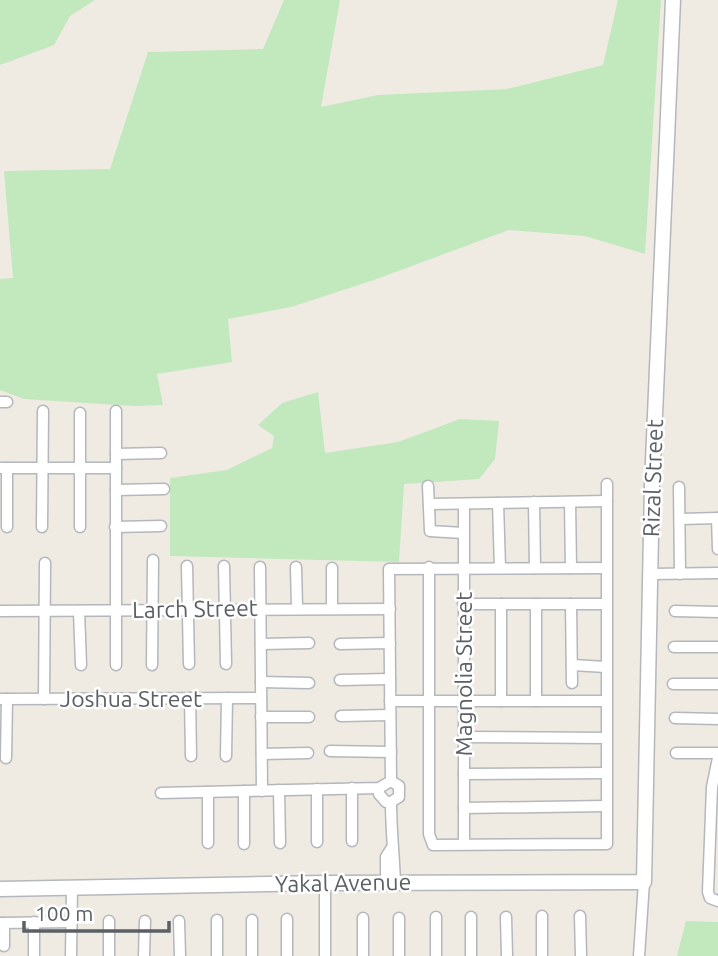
<svg xmlns="http://www.w3.org/2000/svg" width="718" height="956" font-family="Ubuntu,sans-serif">
  <rect width="100%" height="100%" fill="#efebe3"/>
  <g fill="#c1e9bd">
    <polygon points="0,0 95,0 70,16 54,45 0,65"/>
    <polygon points="284,0 340,0 321,107 378,95 507,89 603,65 618,0 661,0 645,254 585,236 509,230 374,280 291,307 228,319 232,362 157,374 163,405 133,406 24,399 0,390 0,279 13,278 4,171 110,169 148,52 263,49"/>
    <polygon points="318,392 325,453 398,442 460,419 499,421 495,459 479,479 404,484 399,562 170,556 170,478 227,470 272,448 274,436 258,425 282,403"/>
    <polygon points="686,921 718,922 718,956 677,956"/>
  </g>
  <g fill="none" stroke-linecap="round" stroke-linejoin="round">
    <g stroke="#b4b7bb" stroke-width="13">
      <g id="minor">
        <polyline points="0,402 7,402"/>
        <polyline points="116,411 116,665"/>
        <polyline points="80,413 80,527"/>
        <polyline points="116,454 161,453"/>
        <polyline points="0,468 116,468"/>
        <polyline points="7,468 7,527"/>
        <polyline points="428,486 430,531 463,533"/>
        <polyline points="679,487 680,574"/>
        <polyline points="116,490 164,489"/>
        <polyline points="534,502 535,568"/>
        <polyline points="570,502 571,568"/>
        <polyline points="498,503 500,568"/>
        <polyline points="429,504 607,501"/>
        <polyline points="464,504 464,844"/>
        <polyline points="717,518 718,549"/>
        <polyline points="680,519 718,518"/>
        <polyline points="42,527 43,411"/>
        <polyline points="115,527 161,526"/>
        <polyline points="187,566 189,664"/>
        <polyline points="224,566 226,664"/>
        <polyline points="260,567 262,791"/>
        <polyline points="296,567 297,608"/>
        <polyline points="429,567 429,834 433,845 607,844 607,484"/>
        <polyline points="332,568 332,608"/>
        <polyline points="651,574 718,573"/>
        <polyline points="463,604 606,604"/>
        <polyline points="536,604 536,701"/>
        <polyline points="571,604 572,683"/>
        <polyline points="0,611 390,609"/>
        <polyline points="79,611 81,665"/>
        <polyline points="675,611 718,612"/>
        <polyline points="261,644 309,643"/>
        <polyline points="340,644 390,643"/>
        <polyline points="674,647 718,647"/>
        <polyline points="152,665 153,560"/>
        <polyline points="572,665 606,667"/>
        <polyline points="340,680 390,679"/>
        <polyline points="261,682 309,683"/>
        <polyline points="673,684 718,684"/>
        <polyline points="190,698 191,756"/>
        <polyline points="0,699 261,698"/>
        <polyline points="44,699 45,563"/>
        <polyline points="390,701 606,701"/>
        <polyline points="501,701 501,604"/>
        <polyline points="341,716 390,715"/>
        <polyline points="261,717 309,717"/>
        <polyline points="675,718 718,719"/>
        <polyline points="464,737 606,738"/>
        <polyline points="330,751 391,752"/>
        <polyline points="676,753 718,753"/>
        <polyline points="262,754 308,753"/>
        <polyline points="226,756 227,698"/>
        <polyline points="6,758 7,699"/>
        <polyline points="718,758 712,787 708,892 710,898 718,901"/>
        <polyline points="464,774 606,773"/>
        <polyline points="391,781 389,569 606,568"/>
        <polyline points="352,788 352,841"/>
        <polyline points="317,789 317,842"/>
        <polyline points="279,790 280,843"/>
        <polyline points="208,792 208,843"/>
        <polyline points="161,793 379,788 391,781 399,786 399,797 391,802 386,802 379,794 379,788"/>
        <path d="M391,802C391,830 394,855 395,883"/>
        <polyline points="464,808 606,806"/>
        <polyline points="244,844 244,791"/>
        <polyline points="325,883 325,956"/>
        <polyline points="386,883 386,857 391,849"/>
        <polyline points="542,916 542,956"/>
        <polyline points="580,916 581,956"/>
        <polyline points="436,917 436,956"/>
        <polyline points="471,917 471,956"/>
        <polyline points="506,917 507,956"/>
        <polyline points="399,918 399,956"/>
        <polyline points="252,920 252,956"/>
        <polyline points="109,921 109,956"/>
        <polyline points="179,921 180,956"/>
        <polyline points="34,922 34,956"/>
        <polyline points="0,923 72,922"/>
        <polyline points="4,923 4,946"/>
        <polyline points="71,956 72,889"/>
        <polyline points="144,956 145,921"/>
        <polyline points="217,956 217,920"/>
        <polyline points="287,956 287,919"/>
        <polyline points="363,956 363,918"/>
        <polyline points="639,956 644,882"/>
      </g>
    </g>
    <g stroke="#b4b7bb" stroke-width="17">
      <polyline id="tertiary" points="0,889 325,883 644,882 652,484 673,0"/>
    </g>
    <use href="#minor" stroke="#fff" stroke-width="10"/>
    <use href="#tertiary" stroke="#fff" stroke-width="14"/>
  </g>
  <g text-anchor="middle" stroke-width="5" stroke-linejoin="round" paint-order="stroke">
    <g font-size="23" fill="#5b6065" stroke="#fff">
      <text transform="translate(653 478) rotate(-88)" y="8">Rizal Street</text>
      <text transform="translate(195 609) rotate(-1)" y="8">Larch Street</text>
      <text transform="translate(464 674) rotate(-90)" y="8">Magnolia Street</text>
      <text x="131" y="707">Joshua Street</text>
      <text transform="translate(343 883) rotate(-1)" y="8">Yakal Avenue</text>
    </g>
  </g>
  <path d="M24 921v10h145v-10" fill="none" stroke="#5b6065" stroke-width="3.5"/>
  <text x="35" y="921" font-size="21" fill="#5b6065" stroke="#ffffff" stroke-width="5" paint-order="stroke">100 m</text>
</svg>
